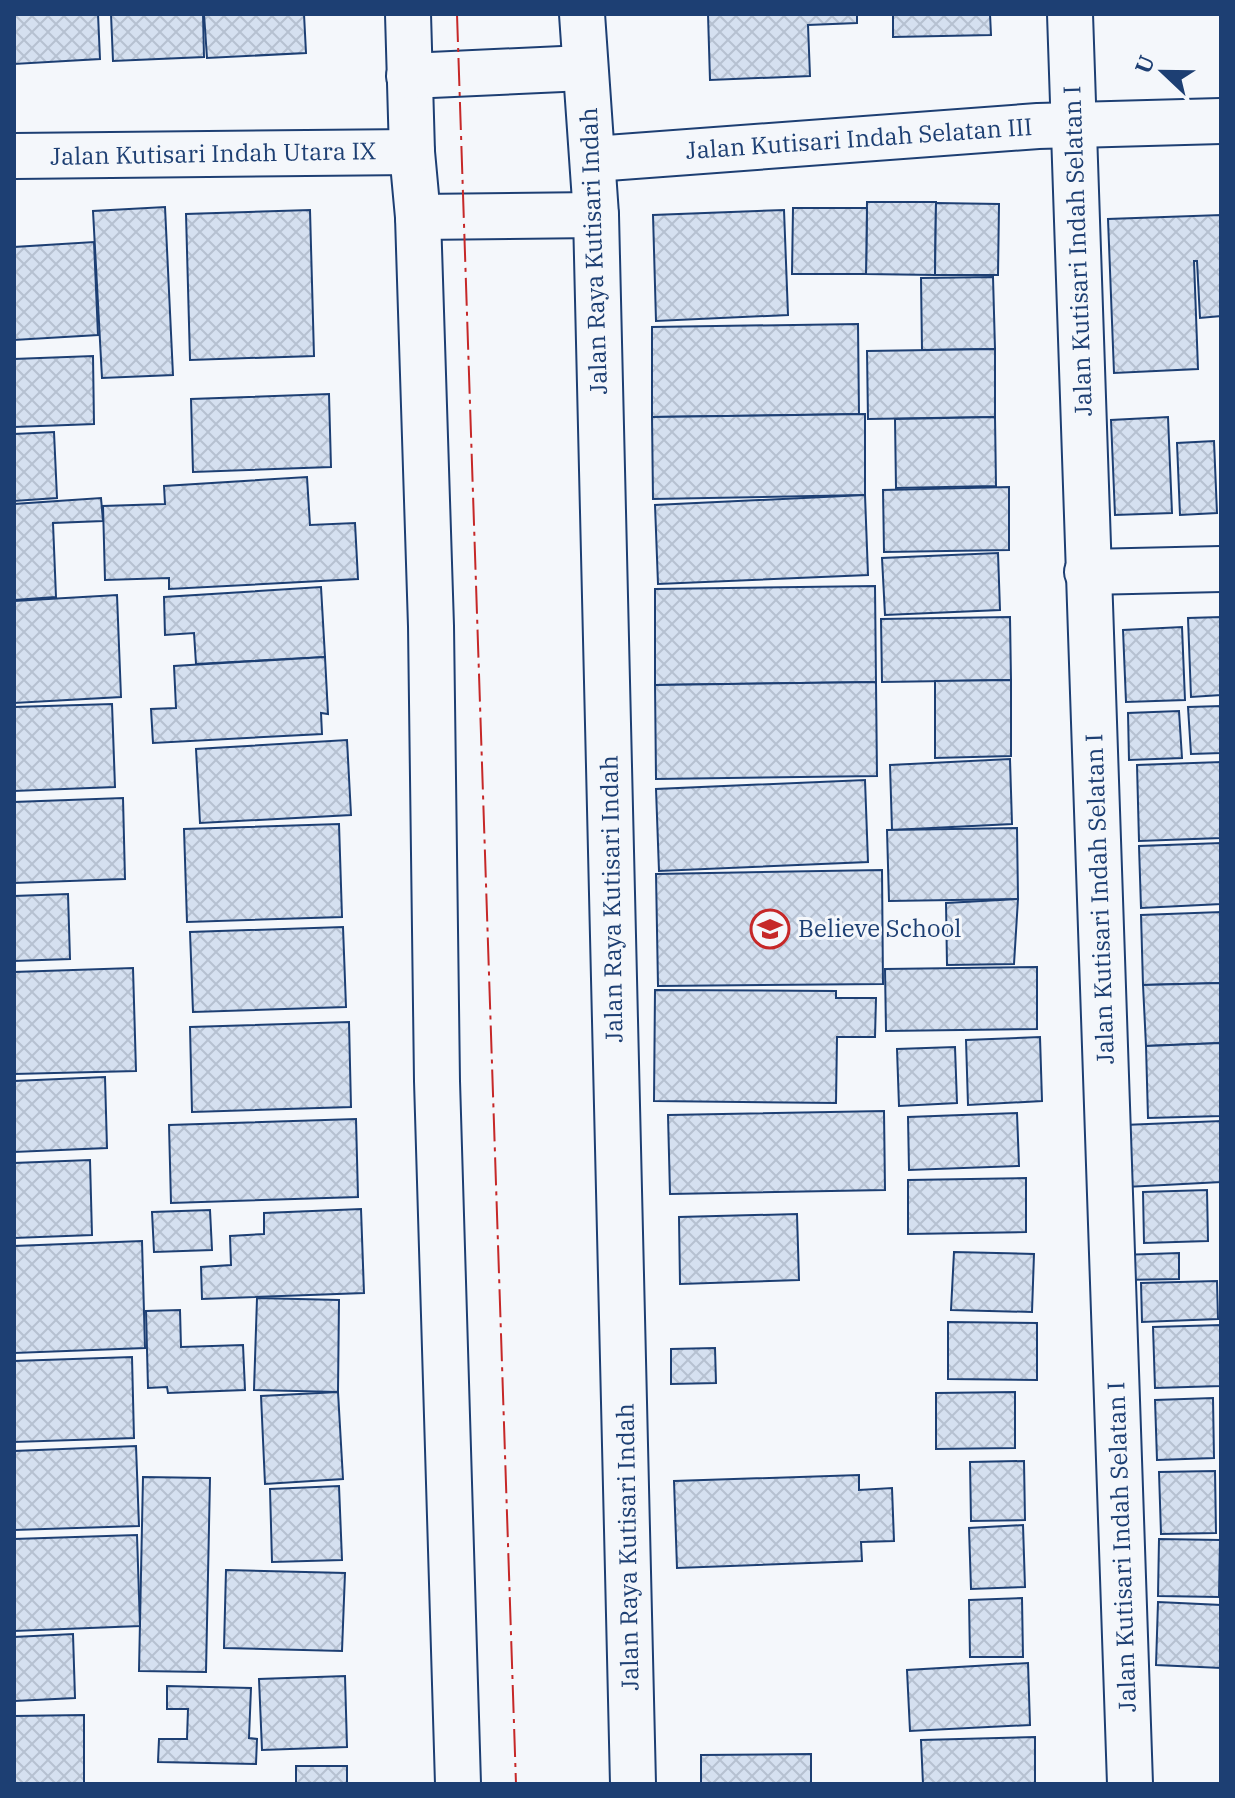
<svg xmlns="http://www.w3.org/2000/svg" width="1235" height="1798" font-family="'IBM Plex Serif',serif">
  <defs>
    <pattern id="building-cross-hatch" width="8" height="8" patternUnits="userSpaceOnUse" patternTransform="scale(2)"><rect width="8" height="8" fill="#d5e0f0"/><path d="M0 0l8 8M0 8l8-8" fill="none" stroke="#b6c1d1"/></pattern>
  </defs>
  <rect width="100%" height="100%" fill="#f4f7fb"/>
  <g fill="url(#building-cross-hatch)" stroke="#1d3f73" stroke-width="2">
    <polygon points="14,14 98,14 100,59 14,64"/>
    <polygon points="111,14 203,14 204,57 113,61"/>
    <polygon points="204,14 304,14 306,53 207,58"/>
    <polygon points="708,14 857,14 857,23 808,25 810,76 710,80"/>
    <polygon points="893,14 990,14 991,35 893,37"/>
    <polygon points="867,202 936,202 935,275 866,274"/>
    <polygon points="936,203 999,204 998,275 935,275"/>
    <polygon points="165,207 173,375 102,378 93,211"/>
    <polygon points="793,208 867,208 866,274 792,274"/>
    <polygon points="310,210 314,356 190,360 186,214"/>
    <polygon points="784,210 788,315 656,321 653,215"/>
    <polygon points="1221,215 1221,316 1200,318 1197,261 1194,261 1198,369 1114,373 1108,219"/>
    <polygon points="94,242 98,335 14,340 14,247"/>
    <polygon points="993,277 995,349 922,350 921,278"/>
    <polygon points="858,324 859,414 652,417 652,327"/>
    <polygon points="995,349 995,417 868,419 867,351"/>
    <polygon points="93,356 94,424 14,427 14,359"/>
    <polygon points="329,394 331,467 193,472 191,399"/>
    <polygon points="865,414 865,495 653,499 652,417"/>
    <polygon points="995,417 996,486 896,488 895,419"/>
    <polygon points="1168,417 1172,513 1115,515 1111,420"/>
    <polygon points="54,432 57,498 14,501 14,434"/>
    <polygon points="1214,441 1217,513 1180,515 1177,443"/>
    <polygon points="307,477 310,525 355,523 358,579 169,589 169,578 105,580 103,506 165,504 164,486"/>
    <polygon points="1009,487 1009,550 884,552 883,490"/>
    <polygon points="865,495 868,575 658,584 655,505"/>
    <polygon points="101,498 103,521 53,523 56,597 14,600 14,504"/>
    <polygon points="998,553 1000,610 885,615 882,558"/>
    <polygon points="875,586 876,682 655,685 655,589"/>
    <polygon points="321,587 325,657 196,664 194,633 165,635 164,597"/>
    <polygon points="117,595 121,697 14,703 14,601"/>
    <polygon points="1010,617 1011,680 882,682 881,619"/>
    <polygon points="1221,617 1221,695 1191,697 1188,618"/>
    <polygon points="1182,627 1185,700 1126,702 1123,630"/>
    <polygon points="325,657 328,714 321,713 322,734 153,743 151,709 176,708 174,666"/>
    <polygon points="1011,680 1011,756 935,758 935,681"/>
    <polygon points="876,682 877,776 656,779 655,685"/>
    <polygon points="112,704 115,787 14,791 14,707"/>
    <polygon points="1221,706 1221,753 1191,754 1188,707"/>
    <polygon points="1179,711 1182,758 1129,760 1128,713"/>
    <polygon points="347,740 351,815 200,823 196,749"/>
    <polygon points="1010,759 1012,824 892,830 890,765"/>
    <polygon points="1221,762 1221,838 1139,841 1137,765"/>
    <polygon points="865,780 868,862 659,871 656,789"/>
    <polygon points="123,798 125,879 14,883 14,802"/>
    <polygon points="339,824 342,917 187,922 184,829"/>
    <polygon points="1017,828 1018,899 889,901 887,830"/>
    <polygon points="1221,843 1221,904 1141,908 1139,846"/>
    <polygon points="882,870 883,984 658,986 656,874"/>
    <polygon points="68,894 70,959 14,961 14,896"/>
    <polygon points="1018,899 1014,964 947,965 946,903"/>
    <polygon points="1221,912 1221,983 1143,985 1141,915"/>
    <polygon points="343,927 346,1007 193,1012 190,932"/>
    <polygon points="1037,967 1037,1029 886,1031 885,969"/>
    <polygon points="133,968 136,1071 14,1074 14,972"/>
    <polygon points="1221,983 1221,1043 1146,1046 1143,985"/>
    <polygon points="655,990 836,991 836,998 876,998 875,1037 837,1037 836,1103 654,1101"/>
    <polygon points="349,1022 351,1107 192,1112 190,1027"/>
    <polygon points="1040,1037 1042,1101 968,1105 966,1040"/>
    <polygon points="1221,1043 1221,1116 1148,1118 1146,1046"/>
    <polygon points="955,1047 957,1103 899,1106 897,1049"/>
    <polygon points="105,1077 107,1148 14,1152 14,1081"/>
    <polygon points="884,1111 885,1190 670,1194 668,1115"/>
    <polygon points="1017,1113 1019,1166 909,1170 908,1117"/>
    <polygon points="356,1119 358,1197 171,1203 169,1125"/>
    <polygon points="1221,1121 1221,1182 1126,1187 1124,1125"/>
    <polygon points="90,1160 92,1235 14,1238 14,1163"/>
    <polygon points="1026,1178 1026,1232 908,1234 908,1180"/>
    <polygon points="1207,1190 1208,1241 1144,1243 1143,1192"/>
    <polygon points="361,1209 364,1293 202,1299 201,1267 231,1265 230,1236 264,1234 264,1213"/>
    <polygon points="210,1210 212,1250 154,1252 152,1212"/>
    <polygon points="797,1214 799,1280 680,1284 679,1217"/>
    <polygon points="142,1241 145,1348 14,1353 14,1246"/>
    <polygon points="954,1252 1034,1254 1032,1312 951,1310"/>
    <polygon points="1179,1253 1179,1279 1120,1280 1120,1255"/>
    <polygon points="1217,1281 1218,1319 1142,1322 1141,1283"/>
    <polygon points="257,1298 339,1300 338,1392 254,1390"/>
    <polygon points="180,1310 181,1347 243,1345 245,1390 168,1393 167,1387 148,1388 146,1311"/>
    <polygon points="948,1322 1037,1323 1037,1380 948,1379"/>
    <polygon points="1221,1325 1221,1386 1155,1388 1153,1327"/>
    <polygon points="715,1348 716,1383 671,1384 671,1349"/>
    <polygon points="132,1357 134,1438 14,1442 14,1361"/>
    <polygon points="338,1392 343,1479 265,1484 261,1396"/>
    <polygon points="1015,1392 1015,1448 936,1449 936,1393"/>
    <polygon points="1213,1398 1214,1458 1157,1460 1155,1400"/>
    <polygon points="136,1446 139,1526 14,1530 14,1451"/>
    <polygon points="1024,1461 1025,1520 971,1521 970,1462"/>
    <polygon points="1215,1471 1216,1533 1161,1534 1159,1472"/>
    <polygon points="859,1475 859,1490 892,1488 894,1541 861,1542 862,1561 677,1568 674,1481"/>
    <polygon points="143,1477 210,1478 206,1672 139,1671"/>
    <polygon points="339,1486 342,1560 272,1562 270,1489"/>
    <polygon points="1023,1525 1025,1587 971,1589 969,1528"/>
    <polygon points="137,1535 140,1626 14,1631 14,1539"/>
    <polygon points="1159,1539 1220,1540 1219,1597 1158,1596"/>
    <polygon points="226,1570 345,1573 342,1651 224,1648"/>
    <polygon points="1022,1598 1023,1657 970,1657 969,1600"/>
    <polygon points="1158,1602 1221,1605 1221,1668 1156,1665"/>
    <polygon points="73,1634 75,1698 15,1701 14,1637"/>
    <polygon points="1028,1663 1030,1725 910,1731 907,1670"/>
    <polygon points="345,1676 347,1747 262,1750 259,1679"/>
    <polygon points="167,1686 251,1688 249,1738 257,1739 256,1764 158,1762 159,1739 187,1739 188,1709 167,1709"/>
    <polygon points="84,1715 84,1784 14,1784 14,1716"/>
    <polygon points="1035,1737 1035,1784 923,1784 921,1740"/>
    <polygon points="811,1754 811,1784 701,1784 701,1755"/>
    <rect x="296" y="1766" width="51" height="18"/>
  </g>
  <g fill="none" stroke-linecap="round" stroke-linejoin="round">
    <g stroke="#1d3f73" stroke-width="48">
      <g id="minor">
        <polyline points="408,14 412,152 418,217 431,626 437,1081 458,1784"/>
        <polyline points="582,14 596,215 633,1784"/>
        <polyline points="1070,14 1130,1784"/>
        <polyline points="409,76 584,68"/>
        <polyline points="14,156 412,152"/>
        <polyline points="594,159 1038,126 1221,121"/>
        <polyline points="418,217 596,215"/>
        <polyline points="1087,572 1221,569"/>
      </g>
    </g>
    <use href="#minor" stroke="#f4f7fb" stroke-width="44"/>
    <polyline stroke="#c62828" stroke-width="2" stroke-dasharray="28 6 4 6" stroke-linecap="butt" points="457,14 516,1784"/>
  </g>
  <defs>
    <g id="school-ring" transform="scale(2)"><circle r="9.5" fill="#f4f7fb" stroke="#c62828" stroke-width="1.5"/><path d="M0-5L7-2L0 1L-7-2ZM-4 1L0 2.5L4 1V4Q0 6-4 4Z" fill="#c62828"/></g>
  </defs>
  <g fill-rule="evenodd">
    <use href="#school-ring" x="770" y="929"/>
  </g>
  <g text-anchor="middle" stroke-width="6" stroke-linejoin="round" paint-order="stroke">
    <g font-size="24" fill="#1d3f73" stroke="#f4f7fb">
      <text transform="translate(859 139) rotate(-4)" y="8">Jalan Kutisari Indah Selatan III</text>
      <text transform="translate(213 154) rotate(-1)" y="8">Jalan Kutisari Indah Utara IX</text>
      <text transform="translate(594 251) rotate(-92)" y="8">Jalan Raya Kutisari Indah</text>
      <text transform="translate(1078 251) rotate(-92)" y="8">Jalan Kutisari Indah Selatan I</text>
      <text transform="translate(612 899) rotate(-91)" y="8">Jalan Raya Kutisari Indah</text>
      <text transform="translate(1100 899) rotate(-92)" y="8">Jalan Kutisari Indah Selatan I</text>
      <text transform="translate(628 1547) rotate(-91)" y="8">Jalan Raya Kutisari Indah</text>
      <text transform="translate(1122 1547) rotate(-92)" y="8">Jalan Kutisari Indah Selatan I</text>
    </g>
    <g font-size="24" fill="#1d3f73" stroke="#f4f7fb" text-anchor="start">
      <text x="798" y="937">Believe School</text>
    </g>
  </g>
  <rect width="1235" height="1798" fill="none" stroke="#1d3f73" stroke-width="32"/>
  <g transform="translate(1163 72) rotate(292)" stroke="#f4f7fb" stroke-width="6" paint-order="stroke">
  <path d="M0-6L14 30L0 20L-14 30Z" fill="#1d3f73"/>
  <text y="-12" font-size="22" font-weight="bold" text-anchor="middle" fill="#1d3f73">U</text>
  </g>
</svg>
